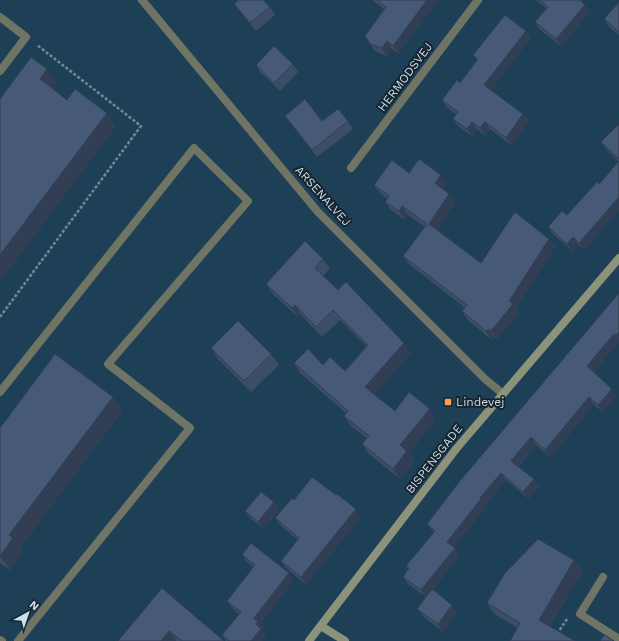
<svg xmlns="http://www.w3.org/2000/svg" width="619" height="641" font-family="'Work Sans',sans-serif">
  <rect width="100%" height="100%" fill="#1e4056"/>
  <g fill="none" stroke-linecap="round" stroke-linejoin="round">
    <g stroke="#6f8a9c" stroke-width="2.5" stroke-dasharray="3 2" stroke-linecap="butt">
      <polyline points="0,317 141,126 37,45"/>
      <polyline points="557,634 567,619"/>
    </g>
    <g stroke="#707464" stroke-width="8">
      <polyline points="0,17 26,37 0,71"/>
      <polyline points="0,392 194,148 248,201 108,364 190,428 18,641"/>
      <polyline points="603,577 580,614 619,639"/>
      <polyline points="0,640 2,641"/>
    </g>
    <g stroke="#707464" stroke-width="8">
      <polyline points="142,0 318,212 485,379 502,393"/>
      <polyline points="351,168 478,0"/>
    </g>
    <g stroke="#8d937a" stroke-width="8">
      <polyline points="321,626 345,641"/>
      <polyline points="309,641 456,449 619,258"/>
    </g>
  </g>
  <g fill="#3c4d66">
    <polygon points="372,0 438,0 399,53 392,49 387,56 375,51 365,36 384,9"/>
    <polygon points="536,0 582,0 582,1 581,2 585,5 590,12 561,46 539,29 535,22 546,8"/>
    <polygon points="619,2 619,35 609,27 604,19"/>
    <polygon points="234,4 270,7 275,15 256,31 240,11"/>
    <polygon points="526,31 531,38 491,90 529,121 511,145 490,129 485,136 477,129 472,136 458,126 453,119 456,114 447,107 442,100 460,83 477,60 473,55"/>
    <polygon points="293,64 298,72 280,91 261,73 256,65"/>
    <polygon points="285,116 322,121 348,121 353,129 317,157"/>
    <polygon points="619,124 619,210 584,250 578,244 572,251 553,234 548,227 567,215 599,184 619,162 606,149 601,142"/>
    <polygon points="409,173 447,183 443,189 455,202 437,230 481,263 549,239 555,247 516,308 519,313 497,339 494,337 492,340 468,320 462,311 465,308 409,264 403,256 425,227 408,215 405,220 391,210 385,202 387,199 380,193 374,185"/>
    <polygon points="323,259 330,269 323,276 338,290 411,353 374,394 395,411 436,418 409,453 414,461 400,479 369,454 362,444 367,438 351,426 344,416 346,413 300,373 294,363 323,365 345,371 366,346 340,320 322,337 301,315 299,318 273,294 266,284"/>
    <polygon points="619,293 619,341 594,372 617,396 603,412 594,405 550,457 536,445 518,467 534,479 539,487 529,499 506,480 485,505 486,507 454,547 460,555 432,590 452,605 457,612 443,632 423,616 417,609 426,597 408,584 403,577 408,569 406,566 434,533 427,524"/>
    <polygon points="211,348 271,354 279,365 251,392 218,359"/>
    <polygon points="113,397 122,411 20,548 23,552 10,570 0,563 0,428"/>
    <polygon points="294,500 361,517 306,584 287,569 281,561 298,540 281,526 275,518"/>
    <polygon points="274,502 279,510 264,529 251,519 245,511"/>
    <polygon points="242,555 294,580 260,624 263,629 262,630 266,636 262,641 226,641 222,635 239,614 232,608 227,601 254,567 247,562"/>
    <polygon points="574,560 582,571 550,626 518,628 494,614 487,603"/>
    <polygon points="162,588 224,641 118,641"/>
  </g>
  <g fill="#313e53">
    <polygon points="427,0 438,0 399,53 393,46"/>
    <polygon points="585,5 590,12 561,46 556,39"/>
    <polygon points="526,31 531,38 489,93 484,85"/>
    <polygon points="387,41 392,49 387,56 382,48"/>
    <polygon points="47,69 57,83 50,93 40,79"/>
    <polygon points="107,113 116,127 0,282 0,255"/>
    <polygon points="523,114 529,121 511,145 506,138"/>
    <polygon points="472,122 477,129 472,136 467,129"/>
    <polygon points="485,122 490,129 485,136 480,128"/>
    <polygon points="441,175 447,183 441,192 435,183"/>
    <polygon points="449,194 455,202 435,233 429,224"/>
    <polygon points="619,197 619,210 584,250 579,243"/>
    <polygon points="402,206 408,215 405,220 399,211"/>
    <polygon points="573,237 578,244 572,251 567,244"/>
    <polygon points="549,239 555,247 516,308 519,313 497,339 491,331"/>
    <polygon points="295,305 301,315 299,318 292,308"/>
    <polygon points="488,329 494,337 492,340 486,331"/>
    <polygon points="619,332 619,340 616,335"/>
    <polygon points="614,334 619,341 593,373 587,366"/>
    <polygon points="404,343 411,353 372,396 365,387"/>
    <polygon points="612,389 617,396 603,412 598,405"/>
    <polygon points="113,397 122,411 20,548 23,552 10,570 0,556 9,535"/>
    <polygon points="589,397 594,405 550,457 545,450"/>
    <polygon points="430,409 436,418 409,453 414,461 400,479 393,469 400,445"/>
    <polygon points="531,437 536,445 516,468 511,461"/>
    <polygon points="501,473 506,480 485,505 486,507 453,549 447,542 480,498"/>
    <polygon points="534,479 539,487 529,499 523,492"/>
    <polygon points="274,502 279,510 264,529 258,522"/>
    <polygon points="356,509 361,517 306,584 301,577"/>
    <polygon points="455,548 460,555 426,597 421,590"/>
    <polygon points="574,560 582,571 547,630 539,620"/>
    <polygon points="289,573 294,580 260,624 263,629 262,630 266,636 262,641 251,641 256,624 254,618"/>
    <polygon points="452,605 457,612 443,632 438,624"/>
    <polygon points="169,631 176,641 161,641"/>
  </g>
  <g fill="#465977" stroke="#313e53">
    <polygon points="239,0 263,0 270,7 250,23 234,4"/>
    <polygon points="377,0 427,0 393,46 387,41 382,48 370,44 365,36 386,7"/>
    <polygon points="540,0 579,0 585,5 556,39 535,22 548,7"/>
    <polygon points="619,2 619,32 604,19"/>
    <polygon points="505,15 526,31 484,85 523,114 506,138 485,122 480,128 472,122 467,129 453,119 458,112 442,100 457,80 460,83 478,59 473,55"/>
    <polygon points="274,46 293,64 274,83 256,65"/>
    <polygon points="31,57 47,69 40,79 67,100 75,89 107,113 0,255 0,99"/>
    <polygon points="305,99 322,121 338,109 348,121 312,150 285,116"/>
    <polygon points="619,124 619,159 601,142"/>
    <polygon points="419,159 441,175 435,183 449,194 429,224 481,263 515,212 549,239 509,301 513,304 491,331 488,329 486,331 462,311 467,305 403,256 427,224 402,206 399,211 385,202 389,196 374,185 392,160 409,173"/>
    <polygon points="619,161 619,197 579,243 573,237 567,244 548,227 562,211 567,215 597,182 599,184"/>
    <polygon points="305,241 323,259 315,268 338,290 346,282 404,343 365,387 395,411 409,392 430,409 400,445 407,451 393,469 362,444 369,436 344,416 348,411 294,363 308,349 323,365 330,357 345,371 368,345 333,310 316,327 295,305 292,308 266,284"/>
    <polygon points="619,293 619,332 616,335 614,334 587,366 612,389 598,405 589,397 545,450 531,437 511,461 534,479 523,492 501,473 480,498 481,499 447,542 455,548 421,590 403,577 409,568 406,566 435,531 427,524 459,482"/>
    <polygon points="238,321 271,354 244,381 211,348"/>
    <polygon points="55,354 113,397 9,535 13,538 0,556 0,428"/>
    <polygon points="312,477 336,495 337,494 356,509 301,577 281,561 299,538 275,518 292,498 294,500"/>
    <polygon points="261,492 274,502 258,522 245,511"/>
    <polygon points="538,539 574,560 539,620 575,641 510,641 520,623 487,603 505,573"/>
    <polygon points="251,543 289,573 254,618 258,621 256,624 261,629 251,641 229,641 222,635 241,612 227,601 255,565 242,555"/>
    <polygon points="162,588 224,641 182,641 169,631 161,641 118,641"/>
    <polygon points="432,589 452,605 438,624 417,609"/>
    <polygon points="604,635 614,641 600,641"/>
  </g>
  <rect fill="#fb9e50" stroke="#16252f" stroke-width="1.5" x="444" y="398" width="8" height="8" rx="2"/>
  <g text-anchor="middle" stroke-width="4" stroke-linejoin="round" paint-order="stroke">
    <g font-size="12" fill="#cbdeeb" stroke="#16252f">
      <text transform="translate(405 77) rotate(-53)" y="4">HERMODSVEJ</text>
      <text transform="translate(323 196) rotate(48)" y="4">ARSENALVEJ</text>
      <text transform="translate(434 459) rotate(-52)" y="4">BISPENSGADE</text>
    </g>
    <g font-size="12" fill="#cbdeeb" stroke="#16252f" text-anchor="start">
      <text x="456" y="406">Lindevej</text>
    </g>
  </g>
  <g transform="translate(28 613) rotate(40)" stroke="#16252f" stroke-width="3" paint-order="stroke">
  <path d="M0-3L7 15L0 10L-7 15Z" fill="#cbdeeb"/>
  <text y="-6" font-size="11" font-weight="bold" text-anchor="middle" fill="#cbdeeb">N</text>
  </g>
</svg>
